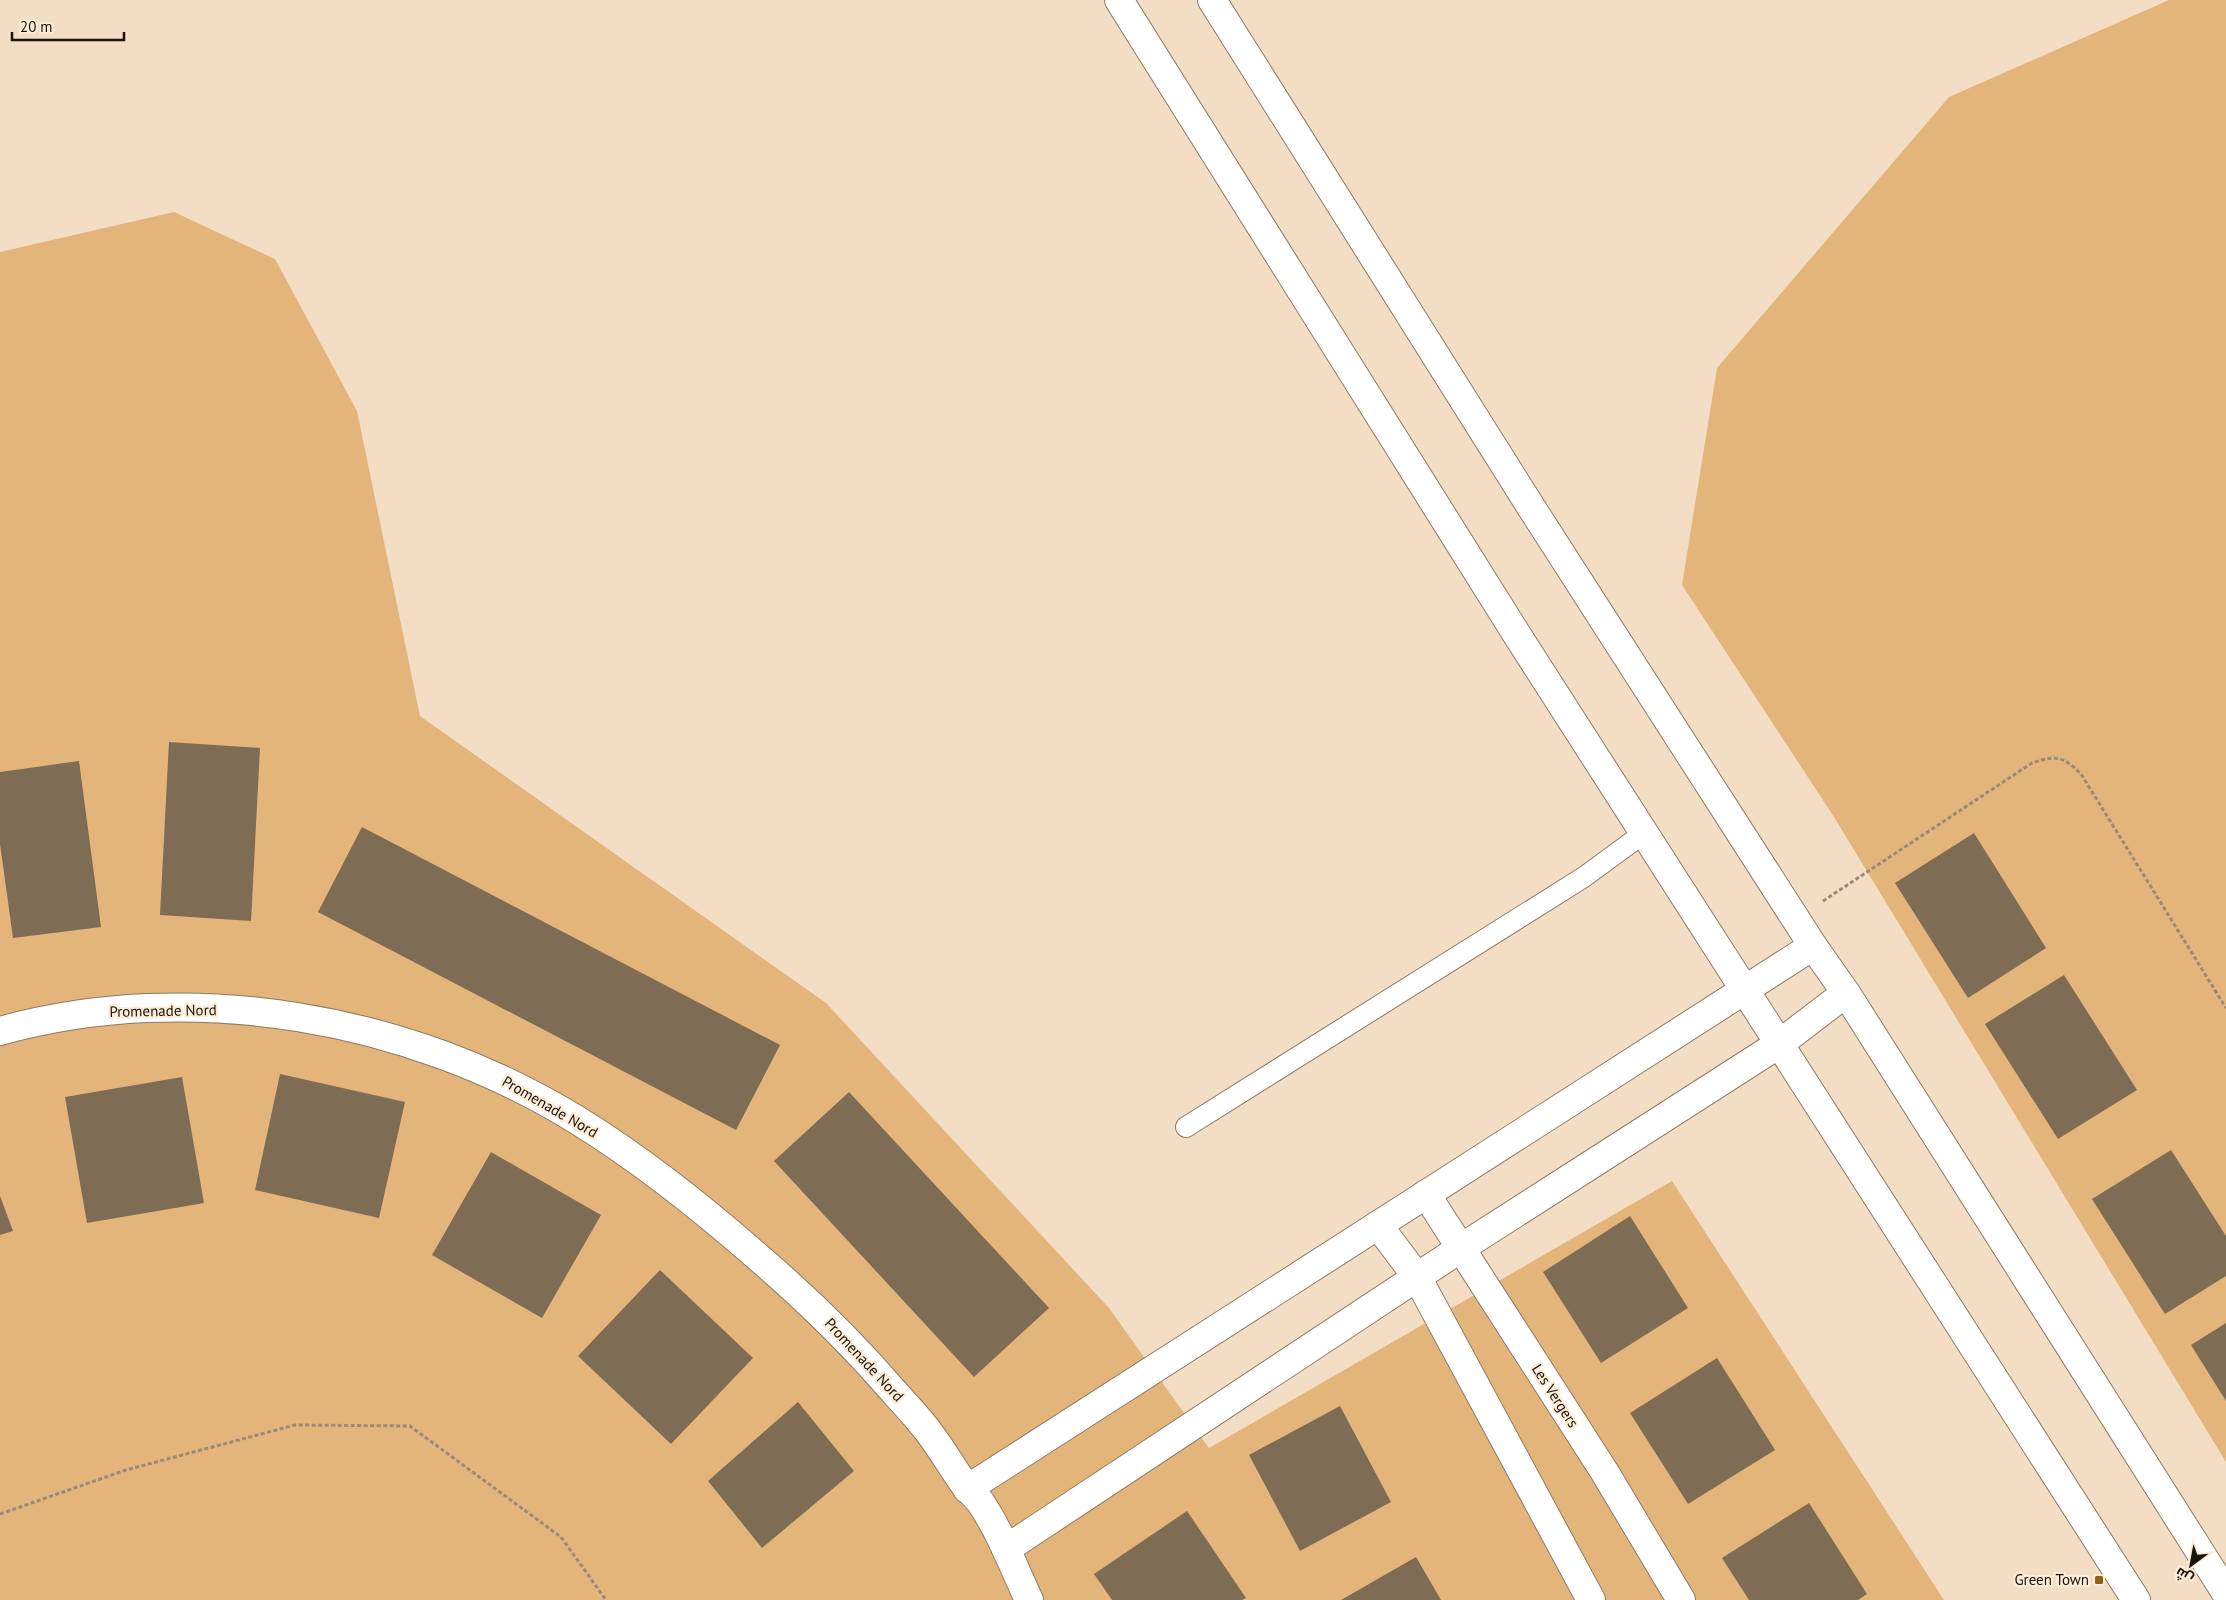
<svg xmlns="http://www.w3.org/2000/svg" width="2226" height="1600" font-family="'PT Sans',Cairo,sans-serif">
  <rect width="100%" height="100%" fill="#f3dec5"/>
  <g fill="#e3b57b">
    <polygon points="2169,0 2226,0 2226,1462 1834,817 1682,585 1717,368 1949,97"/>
    <polygon points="174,212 275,259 357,411 420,716 826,1003 1109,1308 1209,1448 1672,1181 1944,1600 0,1600 0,252"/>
  </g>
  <g fill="#7f6c55">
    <polygon points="169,742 260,748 251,921 160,915"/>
    <polygon points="79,761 101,927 13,938 0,844 0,772"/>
    <polygon points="362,827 780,1045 736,1130 318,912"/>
    <polygon points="1974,833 2046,948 1968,998 1895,883"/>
    <polygon points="2064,975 2137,1090 2058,1139 1985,1024"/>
    <polygon points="280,1074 405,1102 379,1218 255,1190"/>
    <polygon points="182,1077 204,1203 87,1223 65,1097"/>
    <polygon points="849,1092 1049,1308 974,1377 774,1161"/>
    <polygon points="2171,1150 2226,1236 2226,1276 2165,1314 2092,1199"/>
    <polygon points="491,1152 601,1215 542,1318 432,1255"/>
    <polygon points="0,1196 13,1231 0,1235"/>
    <polygon points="1630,1216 1688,1308 1601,1363 1543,1272"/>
    <polygon points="660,1270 753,1358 671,1444 578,1356"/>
    <polygon points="2226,1323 2226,1401 2191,1345"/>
    <polygon points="1717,1358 1775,1450 1688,1504 1630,1413"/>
    <polygon points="798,1402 854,1471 762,1548 708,1481"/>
    <polygon points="1340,1406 1391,1502 1300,1551 1249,1455"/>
    <polygon points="1809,1503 1867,1594 1858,1600 1749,1600 1722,1558"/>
    <polygon points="1187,1511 1246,1598 1242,1600 1112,1600 1094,1574"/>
    <polygon points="1416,1557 1441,1600 1341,1600"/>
  </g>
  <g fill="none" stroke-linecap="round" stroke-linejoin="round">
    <g stroke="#8c7962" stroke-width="22">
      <polyline id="service" points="1186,1127 1584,877 1644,833"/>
    </g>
    <g stroke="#8c7962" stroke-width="30">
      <g id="minor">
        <polyline points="1119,0 1519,638 2136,1600"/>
        <polyline points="1212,0 1531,507 1813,946 1846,993 2226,1593"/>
        <path d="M0,1031C190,978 410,1017 577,1120C642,1160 702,1208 759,1258C808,1300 853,1344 895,1393C906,1405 918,1418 928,1431C941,1448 952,1467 964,1484C969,1491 976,1496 981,1503C1001,1533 1014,1568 1029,1600"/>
        <polyline points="1426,1194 1604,1471 1681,1600"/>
        <polyline points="1378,1225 1417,1277 1591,1600"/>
        <polyline points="967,1489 1813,946"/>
        <polyline points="1006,1549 1461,1248 1779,1044 1846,993"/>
      </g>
    </g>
    <g stroke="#998a78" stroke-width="3" stroke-dasharray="4 2.5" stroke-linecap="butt">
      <path d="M1823,901L2032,763C2056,755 2063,756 2081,774L2226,1008"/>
      <polyline points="0,1514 126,1470 295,1425 410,1426 561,1537 606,1600"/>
    </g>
    <use href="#service" stroke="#fff" stroke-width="20"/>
    <use href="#minor" stroke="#fff" stroke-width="28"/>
  </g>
  <rect fill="#926010" stroke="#fdecd7" stroke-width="2" x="2094" y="1575" width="10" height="10" rx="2.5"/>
  <g text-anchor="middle" stroke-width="4.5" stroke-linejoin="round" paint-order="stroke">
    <g font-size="15" fill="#1a130a" stroke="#fdecd7">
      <text transform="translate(163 1011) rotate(-1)" y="5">Promenade Nord</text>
      <text transform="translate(550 1107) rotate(30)" y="5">Promenade Nord</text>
      <text transform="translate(864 1360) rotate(47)" y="5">Promenade Nord</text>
      <text transform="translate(1555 1396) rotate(57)" y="5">Les Vergers</text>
    </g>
    <g font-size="15" fill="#1a130a" stroke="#fdecd7" text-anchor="end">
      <text x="2089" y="1585">Green Town</text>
    </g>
  </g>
  <g transform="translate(2191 1565) rotate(212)" stroke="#fdecd7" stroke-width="4" paint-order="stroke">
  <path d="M0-4L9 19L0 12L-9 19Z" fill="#1a130a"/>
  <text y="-8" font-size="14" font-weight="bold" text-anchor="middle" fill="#1a130a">ش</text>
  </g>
  <path d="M12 32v8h112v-8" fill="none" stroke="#1a130a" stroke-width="2.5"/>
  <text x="20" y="32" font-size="15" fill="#1a130a" stroke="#fdecd7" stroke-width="4" paint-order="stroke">20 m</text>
</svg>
